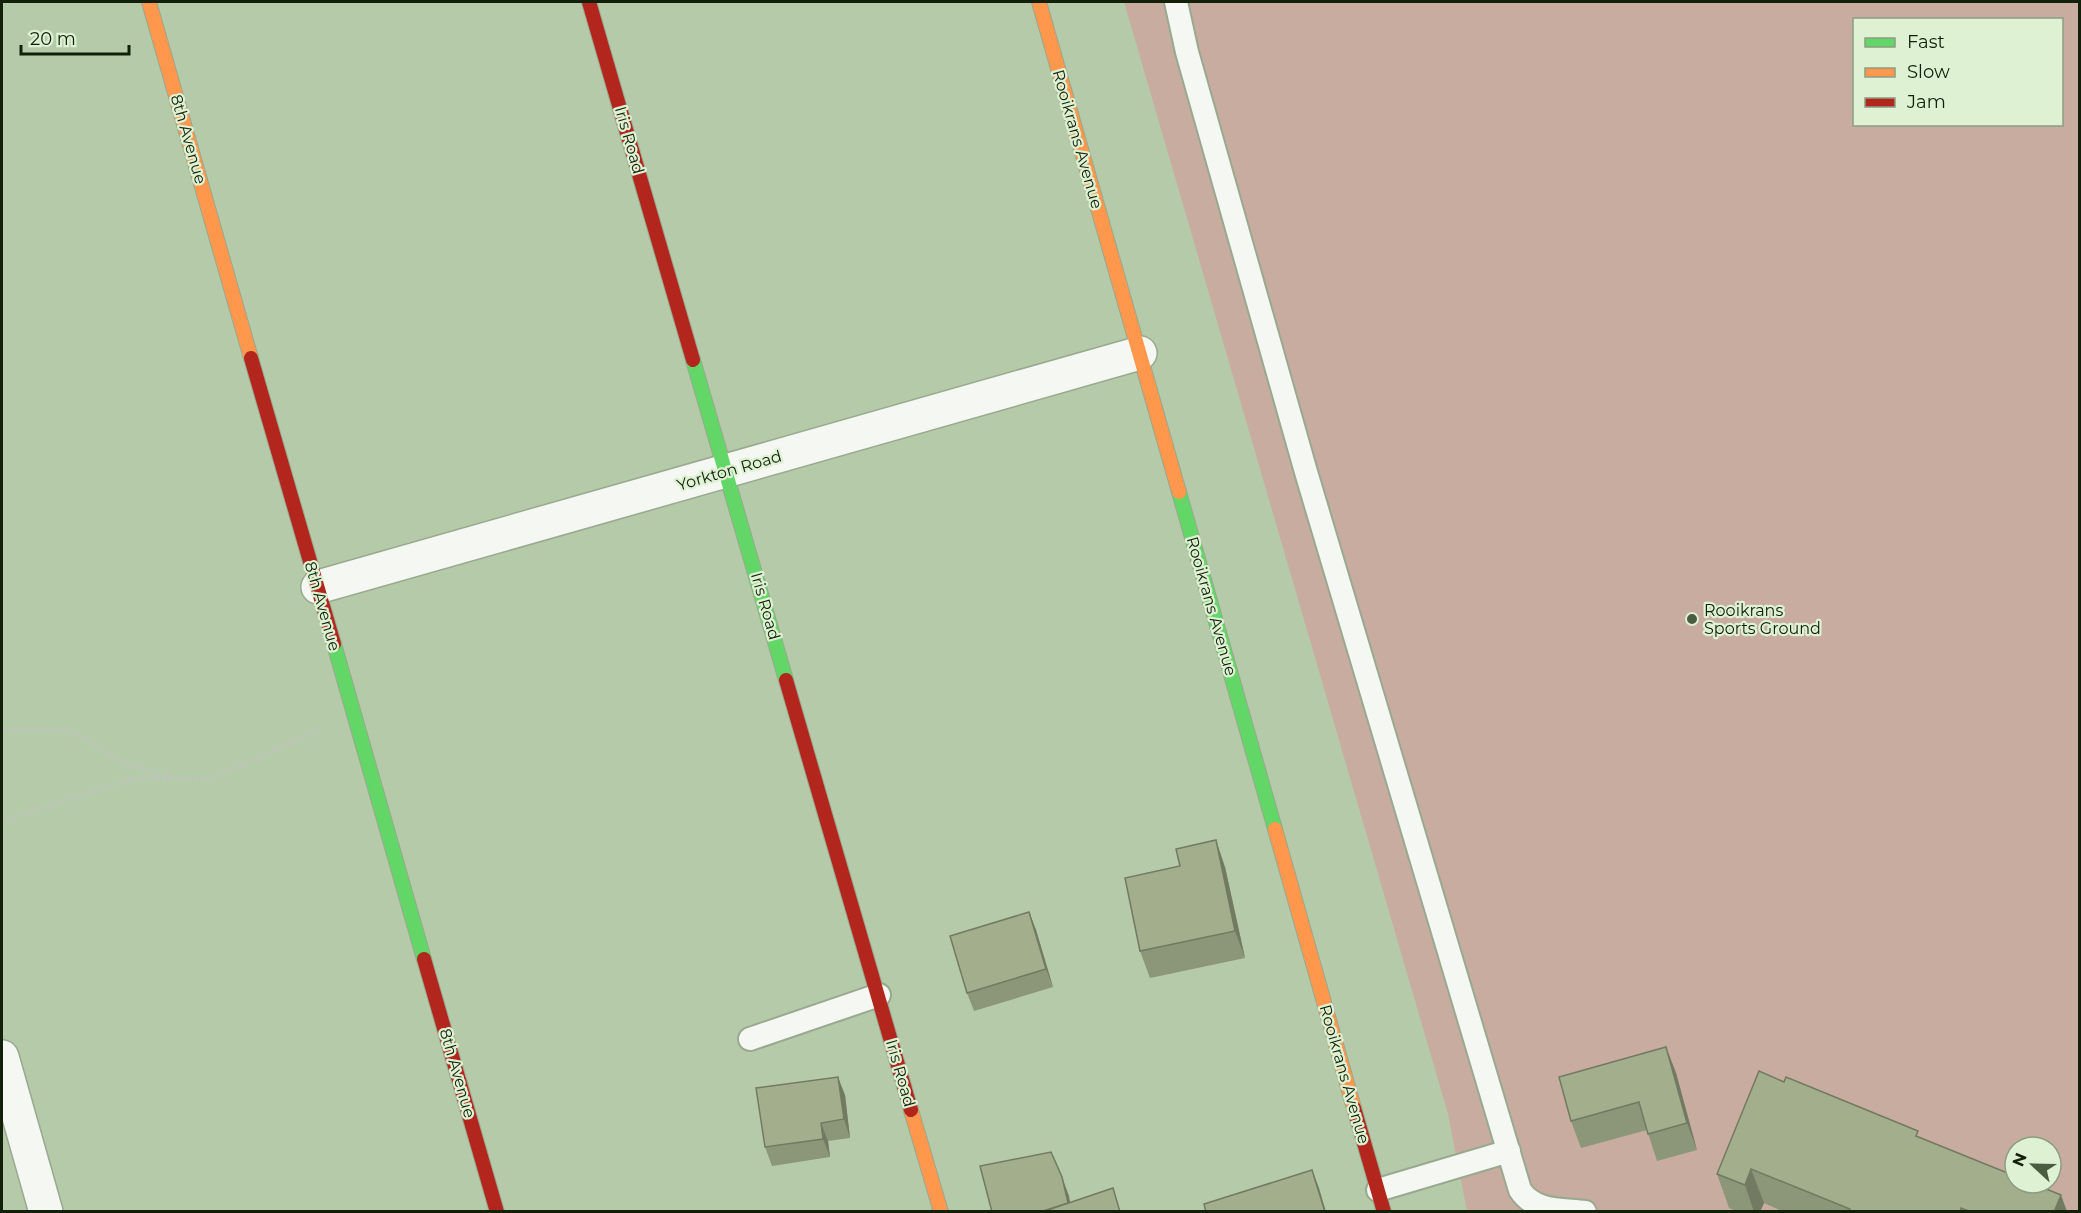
<svg xmlns="http://www.w3.org/2000/svg" width="2081" height="1213" font-family="Montserrat,sans-serif">
  <rect width="100%" height="100%" fill="#b5caa9"/>
  <path fill="#c9aca0" fill-rule="evenodd" d="M1124,2H2079V1211H1467L1448,1114ZM1854,20H2062V124H1854ZM2015,1147H2051V1183H2015Z"/>
  <g fill="none" stroke-linecap="round" stroke-linejoin="round">
    <g stroke="#99a98f" stroke-width="26">
      <g id="lane">
        <path d="M1176,2L1187,52L1306,472L1520,1190C1534,1212 1562,1209 1585,1212"/>
        <polyline points="750,1039 879,995"/>
        <polyline points="1378,1190 1509,1151"/>
      </g>
    </g>
    <g stroke="#99a98f" stroke-width="36">
      <g id="street">
        <polyline points="318,587 1140,353"/>
        <polyline points="2,1057 46,1212"/>
      </g>
    </g>
    <g stroke="#99a98f" stroke-width="16">
      <g id="fast">
        <polyline points="693,360 786,680"/>
        <polyline points="1179,492 1275,829"/>
        <polyline points="334,644 424,959"/>
      </g>
    </g>
    <g stroke="#99a98f" stroke-width="16">
      <g id="slow">
        <polyline points="149,2 251,358"/>
        <polyline points="1039,2 1179,492"/>
        <polyline points="1275,829 1354,1108"/>
        <polyline points="911,1110 941,1212"/>
      </g>
    </g>
    <g stroke="#99a98f" stroke-width="16">
      <g id="jam">
        <polyline points="589,2 693,360"/>
        <polyline points="251,358 334,644"/>
        <polyline points="786,680 911,1110"/>
        <polyline points="424,959 497,1212"/>
        <polyline points="1354,1108 1384,1212"/>
      </g>
    </g>
    <g stroke="#bec4ba" stroke-width="4" stroke-dasharray="3 3" stroke-linecap="butt">
      <polyline points="2,730 72,730 119,761 177,779 210,779 321,729"/>
      <polyline points="2,821 131,779 173,779"/>
    </g>
    <use href="#lane" stroke="#f4f7f2" stroke-width="22"/>
    <use href="#street" stroke="#f4f7f2" stroke-width="33"/>
    <use href="#fast" stroke="#63d668" stroke-width="14"/>
    <use href="#slow" stroke="#ff974d" stroke-width="14"/>
    <use href="#jam" stroke="#b3261e" stroke-width="14"/>
  </g>
  <g fill="#8c9678">
    <polygon points="1180,866 1225,867 1245,958 1150,978 1140,951"/>
    <polygon points="1029,912 1036,930 1053,987 974,1011 967,993"/>
    <polygon points="1666,1047 1676,1073 1697,1150 1657,1161 1647,1130 1581,1148 1571,1121"/>
    <polygon points="845,1095 850,1138 828,1141 830,1157 772,1166 765,1147"/>
    <polygon points="1921,1138 2061,1195 2067,1212 1784,1212 1764,1203 1760,1212 1738,1212 1729,1208 1717,1174"/>
  </g>
  <g fill="#727a62">
    <polygon points="1216,840 1225,867 1245,958 1235,931"/>
    <polygon points="1029,912 1036,930 1053,987 1046,969"/>
    <polygon points="1666,1047 1676,1073 1697,1150 1687,1123"/>
    <polygon points="838,1077 845,1095 850,1138 844,1119"/>
    <polygon points="821,1123 828,1141 830,1157 823,1139"/>
    <polygon points="1751,1169 1764,1203 1760,1212 1754,1212 1745,1185"/>
    <polygon points="1312,1170 1319,1188 1326,1212 1325,1212"/>
    <polygon points="1062,1177 1069,1196 1072,1212 1068,1205"/>
    <polygon points="2061,1195 2067,1212 2054,1212"/>
  </g>
  <g fill="#a3af8c" stroke="#727a62" stroke-width="1.5">
    <polygon points="1216,840 1235,931 1140,951 1125,878 1180,866 1176,849"/>
    <polygon points="1029,912 1046,969 967,993 950,936"/>
    <polygon points="1666,1047 1687,1123 1648,1134 1639,1102 1571,1121 1559,1077"/>
    <polygon points="1759,1071 1784,1082 1786,1077 1918,1131 1916,1136 2015,1176 2015,1183 2031,1183 2061,1195 2054,1212 1971,1212 1961,1208 1960,1212 1850,1212 1850,1209 1751,1169 1745,1185 1717,1174"/>
    <polygon points="838,1077 844,1119 821,1123 823,1139 765,1147 756,1088"/>
    <polygon points="1051,1152 1062,1177 1068,1203 1040,1212 992,1212 980,1166"/>
    <polygon points="1312,1170 1325,1212 1206,1212 1204,1204"/>
    <polygon points="1113,1188 1120,1212 1042,1212"/>
  </g>
  <circle fill="#4b5c41" stroke="#def1d3" stroke-width="2" cx="1692" cy="619" r="6"/>
  <g text-anchor="middle" stroke-width="4.5" stroke-linejoin="round" paint-order="stroke">
    <g font-size="16" fill="#122009" stroke="#def1d3">
      <text transform="translate(189 139) rotate(74)" y="6">8th Avenue</text>
      <text transform="translate(1078 139) rotate(74)" y="6">Rooikrans Avenue</text>
      <text transform="translate(630 140) rotate(74)" y="6">Iris Road</text>
      <text transform="translate(729 470) rotate(-16)" y="6">Yorkton Road</text>
      <text transform="translate(323 606) rotate(74)" y="6">8th Avenue</text>
      <text transform="translate(766 606) rotate(74)" y="6">Iris Road</text>
      <text transform="translate(1212 606) rotate(74)" y="6">Rooikrans Avenue</text>
      <text transform="translate(458 1073) rotate(74)" y="6">8th Avenue</text>
      <text transform="translate(901 1073) rotate(74)" y="6">Iris Road</text>
      <text transform="translate(1345 1074) rotate(74)" y="6">Rooikrans Avenue</text>
    </g>
    <g font-size="16" fill="#122009" stroke="#def1d3" text-anchor="start">
      <text x="1704" y="616">Rooikrans<tspan x="1704" dy="18">Sports Ground</tspan></text>
    </g>
  </g>
  <rect width="2081" height="1213" fill="none" stroke="#122009" stroke-width="6"/>
  <rect x="1853" y="18" width="210" height="108" fill="#def1d3" stroke="#8c9d82" stroke-width="1.5"/>
  <rect x="1865" y="38" width="30" height="9" fill="#63d668" stroke="#8c9d82" stroke-width="1.5"/>
  <text x="1907" y="48" font-size="18" fill="#122009">Fast</text>
  <rect x="1865" y="68" width="30" height="9" fill="#ff974d" stroke="#8c9d82" stroke-width="1.5"/>
  <text x="1907" y="78" font-size="18" fill="#122009">Slow</text>
  <rect x="1865" y="98" width="30" height="9" fill="#b3261e" stroke="#8c9d82" stroke-width="1.5"/>
  <text x="1907" y="108" font-size="18" fill="#122009">Jam</text>
  <g transform="translate(2033 1165) rotate(292)"><circle r="28" fill="#def1d3" stroke="#8c9d82" stroke-width="1.5"/>
  <path d="M0-4.5L10 22L0 15L-10 22Z" fill="#4b5c41"/>
  <text y="-9" font-size="16" font-weight="bold" text-anchor="middle" fill="#122009">N</text>
  </g>
  <path d="M21 45v9h108v-9" fill="none" stroke="#122009" stroke-width="3"/>
  <text x="30" y="45" font-size="18" fill="#122009" stroke="#def1d3" stroke-width="4.5" paint-order="stroke">20 m</text>
</svg>
